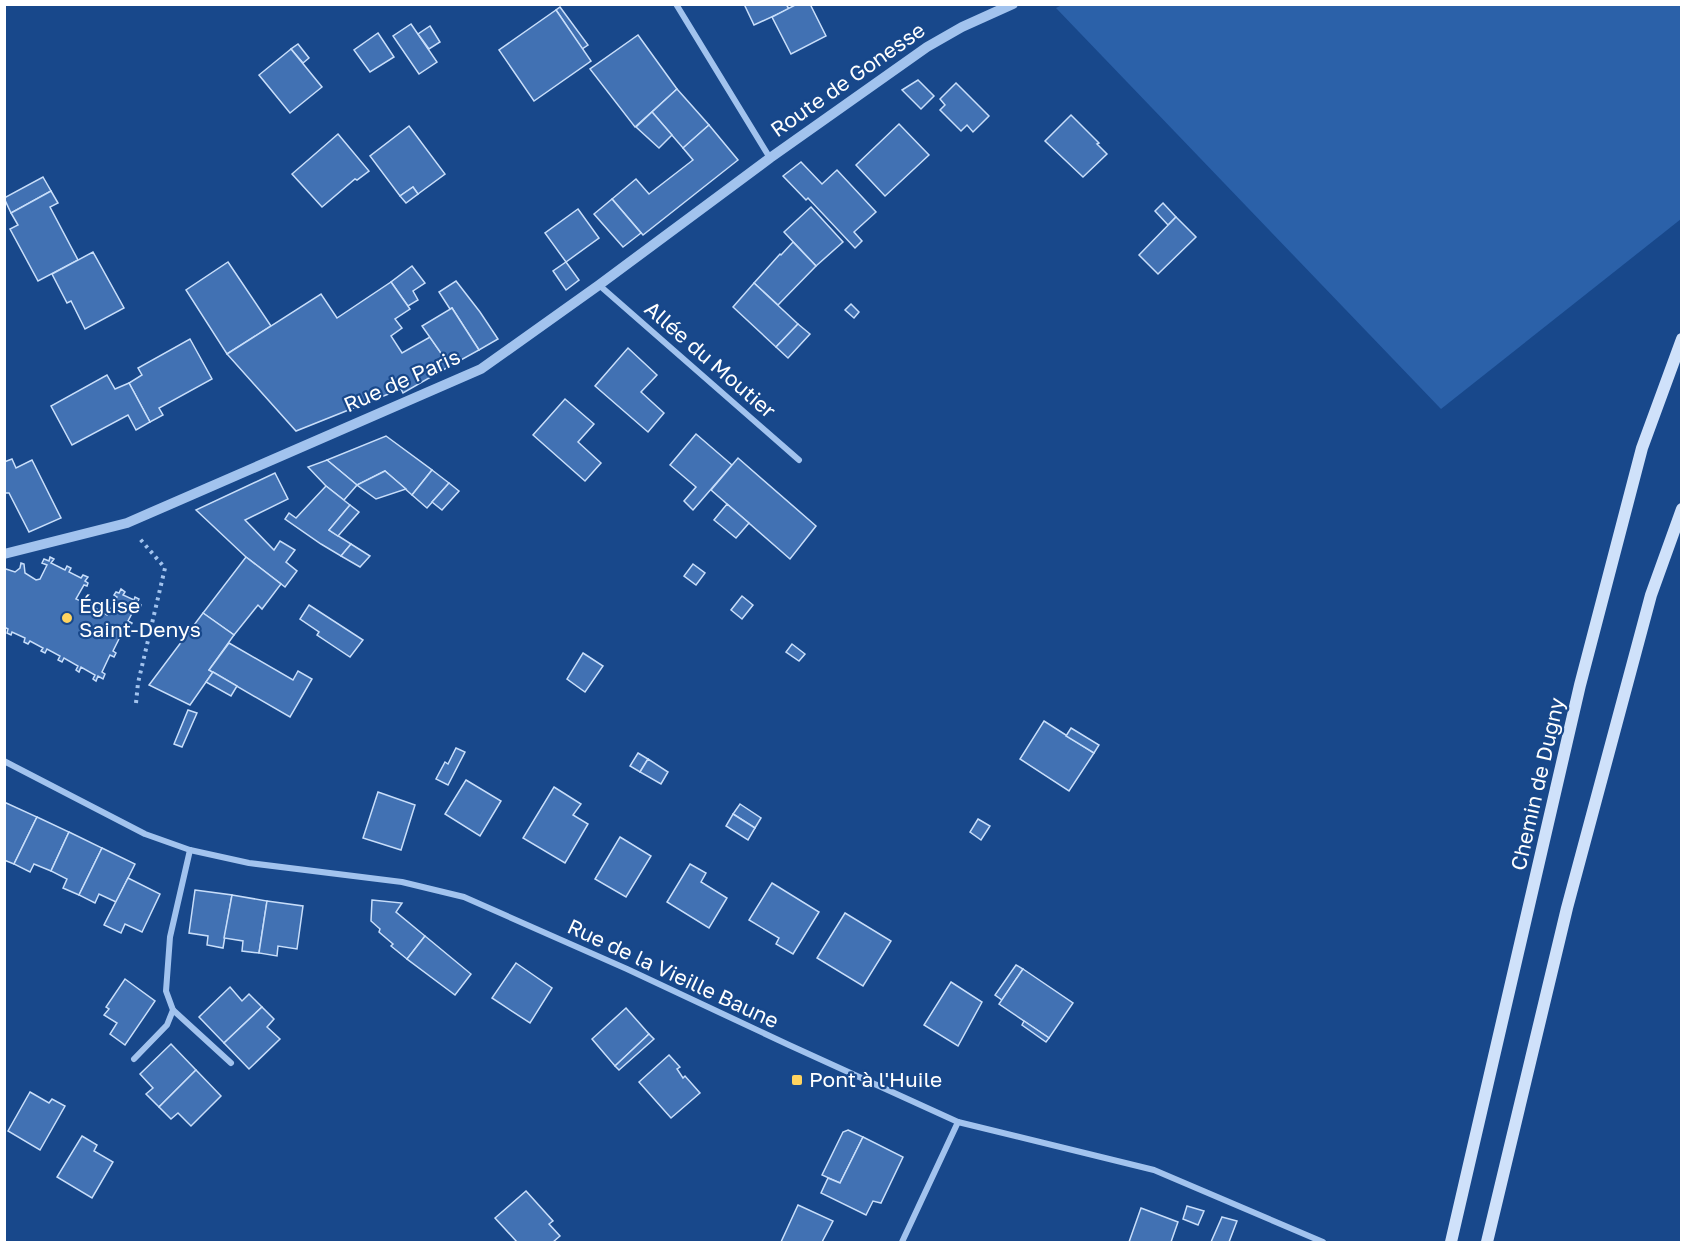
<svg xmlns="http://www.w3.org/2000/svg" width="1686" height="1247" font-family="'Golos Text',sans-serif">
  <rect width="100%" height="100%" fill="#18488b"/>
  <polygon fill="#2b61a9" points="1064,4 1680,5 1682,6 1681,219 1441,409 1056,8"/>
  <g fill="#4171b3" stroke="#c8defa" stroke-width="1.5">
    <polygon points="744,4 786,4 789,9 754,25"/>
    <polygon points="797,4 810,4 826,36 791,54 772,17"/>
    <polygon points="560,7 588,45 582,49 556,10"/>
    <polygon points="556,10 591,61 534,101 499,50"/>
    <polygon points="411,24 437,62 419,74 393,36"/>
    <polygon points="430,26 440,42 429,49 418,34"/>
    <polygon points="378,33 394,57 370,72 354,50"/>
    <polygon points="638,35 677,89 635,127 590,69"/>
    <polygon points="298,44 309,58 303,63 291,49"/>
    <polygon points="291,49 322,87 290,113 259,75"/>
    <polygon points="918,80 934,96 921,109 902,90"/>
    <polygon points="956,83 989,116 973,132 967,125 961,131 940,110 945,105 940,99"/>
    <polygon points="677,89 709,125 683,148 652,112"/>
    <polygon points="652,112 672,135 659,148 636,127"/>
    <polygon points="1071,115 1099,143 1097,144 1107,154 1083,177 1045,141"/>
    <polygon points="899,124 929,155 885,196 856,165"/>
    <polygon points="709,125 738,160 643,235 612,199 636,179 649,194 693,160 683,148"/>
    <polygon points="409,126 445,174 418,194 413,187 400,196 370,156"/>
    <polygon points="338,134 369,171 357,180 355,179 322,207 292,174"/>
    <polygon points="801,162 822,184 837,170 876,212 854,232 862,241 855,248 808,198 806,200 783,176"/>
    <polygon points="43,177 51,191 11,213 4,198"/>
    <polygon points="413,187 418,194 406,203 400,196"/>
    <polygon points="51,191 58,203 50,207 78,260 38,281 10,229 18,225 11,213"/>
    <polygon points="612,199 641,233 623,247 594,214"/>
    <polygon points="1163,203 1176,217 1168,225 1155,211"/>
    <polygon points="811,207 843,242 816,266 784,232"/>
    <polygon points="578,209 599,238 566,262 545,233"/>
    <polygon points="1176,217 1196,237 1158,274 1139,255"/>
    <polygon points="793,242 816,266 778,305 754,283 780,254 781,255"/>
    <polygon points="93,252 124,308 85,329 71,301 67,303 52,274"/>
    <polygon points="228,262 271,326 227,354 186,290"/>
    <polygon points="566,262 579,280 566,290 553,271"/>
    <polygon points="412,266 425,283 413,291 418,300 408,306 391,282"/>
    <polygon points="456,281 480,312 498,339 479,350 452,308 450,309 439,292"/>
    <polygon points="391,282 410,309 395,319 402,328 391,336 402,353 430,337 450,366 403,393 401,389 296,431 227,354 321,294 337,318"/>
    <polygon points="754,283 798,324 776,347 733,307"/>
    <polygon points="851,304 859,312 854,318 845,310"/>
    <polygon points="452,308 479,350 450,366 422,326"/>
    <polygon points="798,324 810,334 788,358 776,347"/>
    <polygon points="190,339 212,379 159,408 163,415 150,422 129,383 142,375 138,368"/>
    <polygon points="628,348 657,375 641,392 664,413 648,432 595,386"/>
    <polygon points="107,375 115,389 129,383 150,422 136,430 128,415 72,445 51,406"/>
    <polygon points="565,399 594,424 578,442 601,463 585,481 533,435"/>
    <polygon points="696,434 732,465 693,510 684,501 696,487 670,465"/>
    <polygon points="386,436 432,470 412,495 385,471 357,485 327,460"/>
    <polygon points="738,458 816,526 790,559 711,490"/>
    <polygon points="12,459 16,468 32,460 61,518 29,532 9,493 4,493 4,462"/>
    <polygon points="327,460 357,485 344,500 326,486 308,467"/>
    <polygon points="432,470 449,483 427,508 412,495"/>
    <polygon points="385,471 406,489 376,499 357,485"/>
    <polygon points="275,473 288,499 245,520 274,550 280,541 295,550 286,562 297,571 285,587 246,557 196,510"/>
    <polygon points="449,483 459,491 442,510 432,502"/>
    <polygon points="326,486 350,505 329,530 351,544 341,556 321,544 285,519 289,513 296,518"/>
    <polygon points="727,504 749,523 736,538 714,520"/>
    <polygon points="350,505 359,512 338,536 329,530"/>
    <polygon points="351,544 370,556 360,567 341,556"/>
    <polygon points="50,557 54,559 51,563 65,570 67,566 71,568 69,572 81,578 83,575 88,577 85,581 88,583 87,586 84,585 76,599 90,605 91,602 95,604 93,607 107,615 117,597 114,595 116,592 119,593 121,589 125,592 123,595 134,600 135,597 139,599 137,603 141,605 140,608 136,606 128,621 132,623 130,627 126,625 113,651 116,653 114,657 110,655 102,672 105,674 103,679 98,676 96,681 93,679 95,675 81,667 79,672 76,670 78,666 64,658 62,662 58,660 60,656 47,649 45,653 41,651 43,648 30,641 28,644 24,642 25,638 12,632 11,635 7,633 8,629 4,627 4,567 6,569 15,572 20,568 21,563 24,564 25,573 36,580 40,579 47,565 42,563 44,559 49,561"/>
    <polygon points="246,557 281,584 262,609 258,605 234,635 203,613"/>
    <polygon points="693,564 705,573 696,585 684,576"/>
    <polygon points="742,596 753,605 742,619 731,610"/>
    <polygon points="309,605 363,640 350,657 317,635 319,632 300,619"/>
    <polygon points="203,613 234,635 209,670 213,672 190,705 149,685"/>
    <polygon points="229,643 293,680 298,671 312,679 290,717 209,670"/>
    <polygon points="792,644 805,654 799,661 786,652"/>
    <polygon points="583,653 603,666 585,692 567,679"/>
    <polygon points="213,672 237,686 231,696 206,682"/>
    <polygon points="188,710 197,713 182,747 174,744"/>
    <polygon points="1044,721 1094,753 1069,791 1020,759"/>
    <polygon points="1071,728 1099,745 1094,753 1066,736"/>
    <polygon points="456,748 465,752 448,785 436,779 445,762 448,764"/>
    <polygon points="638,753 648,759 640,772 630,766"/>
    <polygon points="648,759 668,772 661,784 640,772"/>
    <polygon points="466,780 501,801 480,836 445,814"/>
    <polygon points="554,787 581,804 573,815 588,824 565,863 523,838"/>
    <polygon points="378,792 415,805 401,850 363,838"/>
    <polygon points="4,802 37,817 14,864 4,860"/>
    <polygon points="740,804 761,818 755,828 733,814"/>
    <polygon points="733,814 755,828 748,840 726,826"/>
    <polygon points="37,817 69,832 51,871 34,864 30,872 14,864"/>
    <polygon points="978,819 990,826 981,840 970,832"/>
    <polygon points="69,832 102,848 79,895 63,888 67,879 51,871"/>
    <polygon points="620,837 651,856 626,897 595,879"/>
    <polygon points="102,848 135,864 116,902 99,894 95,903 79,895"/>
    <polygon points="690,864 706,873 701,882 727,898 709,928 667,902"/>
    <polygon points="128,878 160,894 142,932 125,924 121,933 104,925"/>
    <polygon points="772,883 819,912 793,954 776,944 779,938 749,920"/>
    <polygon points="195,890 232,895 223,948 207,945 208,936 189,933"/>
    <polygon points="232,895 267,901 259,953 242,951 243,941 224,938"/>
    <polygon points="372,900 402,903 396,912 425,936 407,959 391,946 393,944 379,932 380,929 371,921"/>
    <polygon points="267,901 303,906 297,949 278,946 277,956 259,953"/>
    <polygon points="845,913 891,941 863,986 817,958"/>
    <polygon points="425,936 471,974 455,995 407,959"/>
    <polygon points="516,963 552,988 530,1023 492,998"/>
    <polygon points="1016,965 1023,969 1002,1000 995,995"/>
    <polygon points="1023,969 1073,1003 1049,1038 999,1004"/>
    <polygon points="125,979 155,1001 125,1045 110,1034 117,1023 104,1015 109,1009 106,1007"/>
    <polygon points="951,982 982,1002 958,1046 924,1025"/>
    <polygon points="230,987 242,1001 249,994 262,1007 224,1043 199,1017"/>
    <polygon points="262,1007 274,1019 267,1027 280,1039 249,1069 224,1043"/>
    <polygon points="626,1008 649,1034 615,1066 592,1039"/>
    <polygon points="1024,1021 1049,1038 1046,1042 1022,1025"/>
    <polygon points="649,1034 654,1039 619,1070 615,1066"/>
    <polygon points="171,1044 196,1070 159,1107 146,1094 153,1088 140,1074"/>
    <polygon points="669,1055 680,1067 677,1069 683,1078 685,1076 700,1093 671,1118 639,1082"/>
    <polygon points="196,1070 221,1096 191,1126 178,1113 171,1119 159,1107"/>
    <polygon points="30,1092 49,1103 52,1099 65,1106 40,1150 8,1131"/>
    <polygon points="848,1130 863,1137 840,1183 822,1175 843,1132"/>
    <polygon points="82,1136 97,1145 94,1151 113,1162 92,1198 57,1177"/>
    <polygon points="863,1137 903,1157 881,1203 873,1201 866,1215 821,1193 828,1178 840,1183"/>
    <polygon points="526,1191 553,1221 549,1224 560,1236 553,1242 517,1242 495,1218"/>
    <polygon points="798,1205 833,1221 822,1242 781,1242"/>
    <polygon points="1187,1206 1204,1211 1198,1225 1183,1219"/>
    <polygon points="1141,1208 1178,1222 1171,1242 1173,1242 1129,1242"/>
    <polygon points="1222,1217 1237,1221 1229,1242 1211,1242"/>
  </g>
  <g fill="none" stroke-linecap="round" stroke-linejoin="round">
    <polyline stroke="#a2c3ee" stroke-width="4" stroke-dasharray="3 4.5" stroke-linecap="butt" points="136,703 138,683 165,568 140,539"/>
    <g stroke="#a2c3ee" stroke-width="6">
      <polyline points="676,4 770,158"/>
      <polyline points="599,285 799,460"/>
      <polyline points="4,761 145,834 190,850 249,863 402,882 464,897 627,969 789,1045 958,1122 1154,1170 1323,1242"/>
      <polyline points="190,850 170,937 166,991 173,1010 231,1063"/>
      <polyline points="134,1059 167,1025 173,1010"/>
      <polyline points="902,1242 958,1122"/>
    </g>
    <polyline stroke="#a2c3ee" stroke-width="10" points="4,554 127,523 481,369 599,285 770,158 927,47 962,27 1013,4"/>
    <g stroke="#cfe1fa" stroke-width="12">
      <polyline points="1451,1242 1580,685 1642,448 1682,339"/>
      <polyline points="1487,1242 1567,908 1651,595 1682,509"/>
    </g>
  </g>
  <g fill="#ffd45f" stroke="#18488b" stroke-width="2">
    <circle cx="67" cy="618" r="6"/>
    <rect x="791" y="1074" width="12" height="12" rx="3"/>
  </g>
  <g text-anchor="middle" stroke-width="4.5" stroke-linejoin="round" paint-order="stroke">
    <g font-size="21" fill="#fff" stroke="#18488b">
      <text transform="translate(848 80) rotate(-35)" y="7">Route de Gonesse</text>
      <text transform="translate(710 360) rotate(41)" y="7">Allée du Moutier</text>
      <text transform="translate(402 381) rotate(-24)" y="7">Rue de Paris</text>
      <text transform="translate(1538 784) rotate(-77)" y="7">Chemin de Dugny</text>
      <text transform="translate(673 974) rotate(25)" y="7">Rue de la Vieille Baune</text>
    </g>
    <g font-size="21" fill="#fff" stroke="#18488b" text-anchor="start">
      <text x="79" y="613">Église<tspan x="79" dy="24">Saint-Denys</tspan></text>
      <text x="809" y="1087">Pont à l'Huile</text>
    </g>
  </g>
  <rect width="1686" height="1247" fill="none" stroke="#ffffff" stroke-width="12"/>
</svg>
